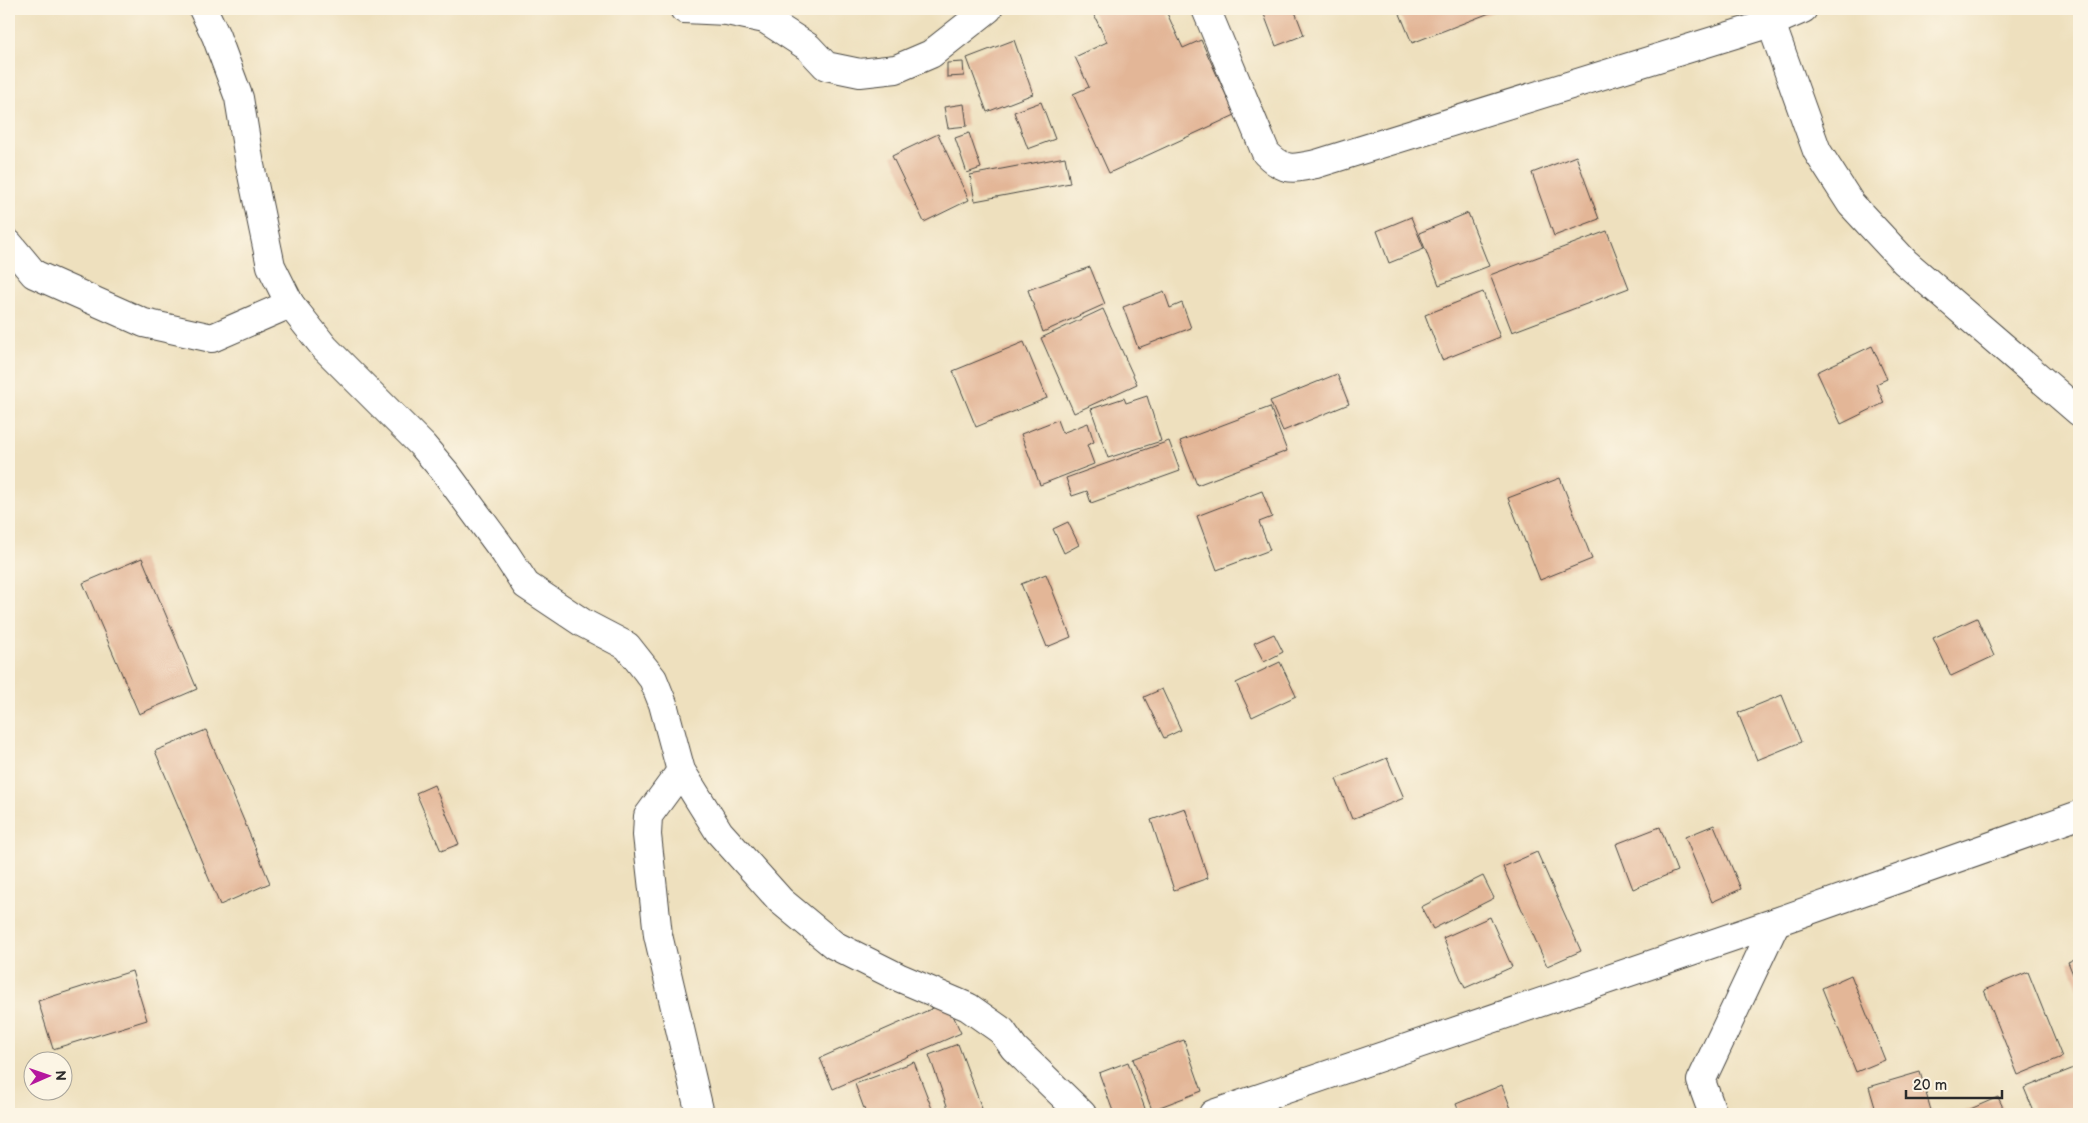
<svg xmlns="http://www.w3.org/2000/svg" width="2088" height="1123" font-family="'Balsamiq Sans',sans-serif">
  <rect width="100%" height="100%" fill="#fcf5e5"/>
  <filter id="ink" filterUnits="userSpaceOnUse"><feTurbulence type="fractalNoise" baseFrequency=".02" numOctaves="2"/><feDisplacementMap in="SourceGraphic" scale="10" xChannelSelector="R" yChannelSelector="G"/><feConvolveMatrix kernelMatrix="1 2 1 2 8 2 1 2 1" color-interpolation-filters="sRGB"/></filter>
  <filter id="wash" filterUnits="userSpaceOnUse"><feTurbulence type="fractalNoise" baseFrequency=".0096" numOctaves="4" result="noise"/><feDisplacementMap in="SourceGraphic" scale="20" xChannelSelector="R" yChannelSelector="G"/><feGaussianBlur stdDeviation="1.12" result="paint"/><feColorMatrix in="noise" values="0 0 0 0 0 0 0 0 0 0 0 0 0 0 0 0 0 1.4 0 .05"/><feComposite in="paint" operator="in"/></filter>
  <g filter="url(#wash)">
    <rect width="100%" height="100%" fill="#eee0be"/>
    <g id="blocks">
      <g fill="#e3b697">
        <polygon points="1091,9 1165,9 1183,48 1201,40 1235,115 1109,173 1073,94 1089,87 1075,57 1107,42"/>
        <polygon points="1262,9 1294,9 1304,35 1276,46"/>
        <polygon points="1398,9 1500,9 1412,43"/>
        <polygon points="1014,40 1033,94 987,112 967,58"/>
        <polygon points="963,62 964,76 947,77 947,63"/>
        <polygon points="1041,102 1055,139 1028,149 1014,112"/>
        <polygon points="964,104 967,126 948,128 944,107"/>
        <polygon points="969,133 981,168 967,173 955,138"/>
        <polygon points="938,134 969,200 924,222 892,156"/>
        <polygon points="1576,156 1599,219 1554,236 1532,173"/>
        <polygon points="1065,157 1070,183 975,201 970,175"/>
        <polygon points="1468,213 1489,266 1439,285 1419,233"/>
        <polygon points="1411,217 1424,249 1389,263 1377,231"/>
        <polygon points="1607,231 1629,288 1512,332 1490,275"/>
        <polygon points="1090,267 1105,304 1043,332 1028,290"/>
        <polygon points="1164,291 1170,308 1182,303 1191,328 1138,348 1123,307"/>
        <polygon points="1483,292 1500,337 1442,360 1425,315"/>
        <polygon points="1103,309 1137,384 1074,413 1041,338"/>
        <polygon points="1024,342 1047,398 976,427 953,371"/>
        <polygon points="1872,346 1887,379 1876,384 1884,403 1841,424 1817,372"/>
        <polygon points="1337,374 1349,404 1283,431 1270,401"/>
        <polygon points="1147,396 1161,441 1108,458 1091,409 1124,398 1126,403"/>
        <polygon points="1270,407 1287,451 1197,485 1180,441"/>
        <polygon points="1057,420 1062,433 1088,423 1094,442 1087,445 1094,464 1040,485 1021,434"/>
        <polygon points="1169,441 1180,471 1091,503 1087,491 1072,496 1066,478"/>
        <polygon points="1560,478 1592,559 1540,580 1508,498"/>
        <polygon points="1262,491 1272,517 1259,522 1270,550 1217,570 1197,516"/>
        <polygon points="1068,522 1079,545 1064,553 1053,529"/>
        <polygon points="142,558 197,689 139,714 83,583"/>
        <polygon points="1046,574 1071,637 1047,647 1021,584"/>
        <polygon points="1977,618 1994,656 1951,676 1933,638"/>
        <polygon points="1274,634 1283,652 1264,662 1254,643"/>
        <polygon points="1280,662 1296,696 1252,717 1236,683"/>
        <polygon points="1162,689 1181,730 1164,738 1144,697"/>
        <polygon points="1782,695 1801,742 1757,760 1738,713"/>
        <polygon points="206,730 270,883 220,905 155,751"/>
        <polygon points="1387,758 1404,798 1352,819 1336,779"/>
        <polygon points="434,785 459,844 441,851 416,793"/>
        <polygon points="1185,808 1208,878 1174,890 1151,820"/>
        <polygon points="1714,825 1741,889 1712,902 1685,837"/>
        <polygon points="1660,827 1677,871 1633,889 1616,844"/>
        <polygon points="1537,852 1581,951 1547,966 1503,867"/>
        <polygon points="1483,876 1494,898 1433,929 1421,907"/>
        <polygon points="1490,917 1512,967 1465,988 1443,938"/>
        <polygon points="2079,957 2079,989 2068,962"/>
        <polygon points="132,971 147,1020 53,1049 38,1001"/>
        <polygon points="2028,972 2062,1057 2018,1075 1984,990"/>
        <polygon points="1851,975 1885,1060 1856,1072 1822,988"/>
        <polygon points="947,1002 961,1033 833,1089 820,1058"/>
        <polygon points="1184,1040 1202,1091 1152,1110 1133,1059"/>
        <polygon points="958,1044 984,1114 950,1114 929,1055"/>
        <polygon points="914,1062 934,1114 866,1114 855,1084"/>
        <polygon points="1128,1062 1147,1114 1114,1114 1099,1073"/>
        <polygon points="2074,1068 2079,1080 2079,1114 2035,1114 2024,1088"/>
        <polygon points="1920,1072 1932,1114 1877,1114 1869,1087"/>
        <polygon points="1502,1085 1513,1114 1460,1114 1456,1104"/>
        <polygon points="1998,1097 2006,1114 1959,1114"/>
      </g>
    </g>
  </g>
  <g filter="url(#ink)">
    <use href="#blocks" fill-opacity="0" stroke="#484641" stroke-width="1"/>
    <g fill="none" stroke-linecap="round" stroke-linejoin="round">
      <g stroke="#484641" stroke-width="30">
        <g id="street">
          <polyline points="203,9 216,36 239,98 250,165 271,266 290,304 325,348 423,446 446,473 505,553 526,585 583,623 627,646 653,679 663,704 681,771 719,832 781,901 834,945 898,977 968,1007 1002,1031 1014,1048 1082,1114"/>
          <polyline points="684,9 727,11 765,19 808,47 826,66 860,73 896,69 931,54 988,9"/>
          <path d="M1206,9L1266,153C1285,172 1292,169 1316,164L1771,23L1803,9"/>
          <polyline points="1771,23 1817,151 1851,204 1905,262 2079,412"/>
          <polyline points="9,244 34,274 144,323 212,338 290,304"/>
          <polyline points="681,771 648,816 647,835 658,935 700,1114"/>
          <polyline points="1213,1114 1776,922 2079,815"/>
          <polyline points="1713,1114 1701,1081 1776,922"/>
        </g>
      </g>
      <use href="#street" stroke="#fff" stroke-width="28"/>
    </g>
  </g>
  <rect width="2088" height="1123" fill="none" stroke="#fcf5e5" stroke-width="30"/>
  <g transform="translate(48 1076) rotate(88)"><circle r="24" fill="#fcf5e5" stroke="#a8a49b"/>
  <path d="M0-4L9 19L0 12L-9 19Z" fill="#b5179e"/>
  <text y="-8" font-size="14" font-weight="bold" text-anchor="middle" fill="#2b2b2b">N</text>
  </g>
  <path d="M1906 1090v8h96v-8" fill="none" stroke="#2b2b2b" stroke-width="2.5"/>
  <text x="1913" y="1090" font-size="15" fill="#2b2b2b" stroke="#fcf5e5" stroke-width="4" paint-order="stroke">20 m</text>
</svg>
